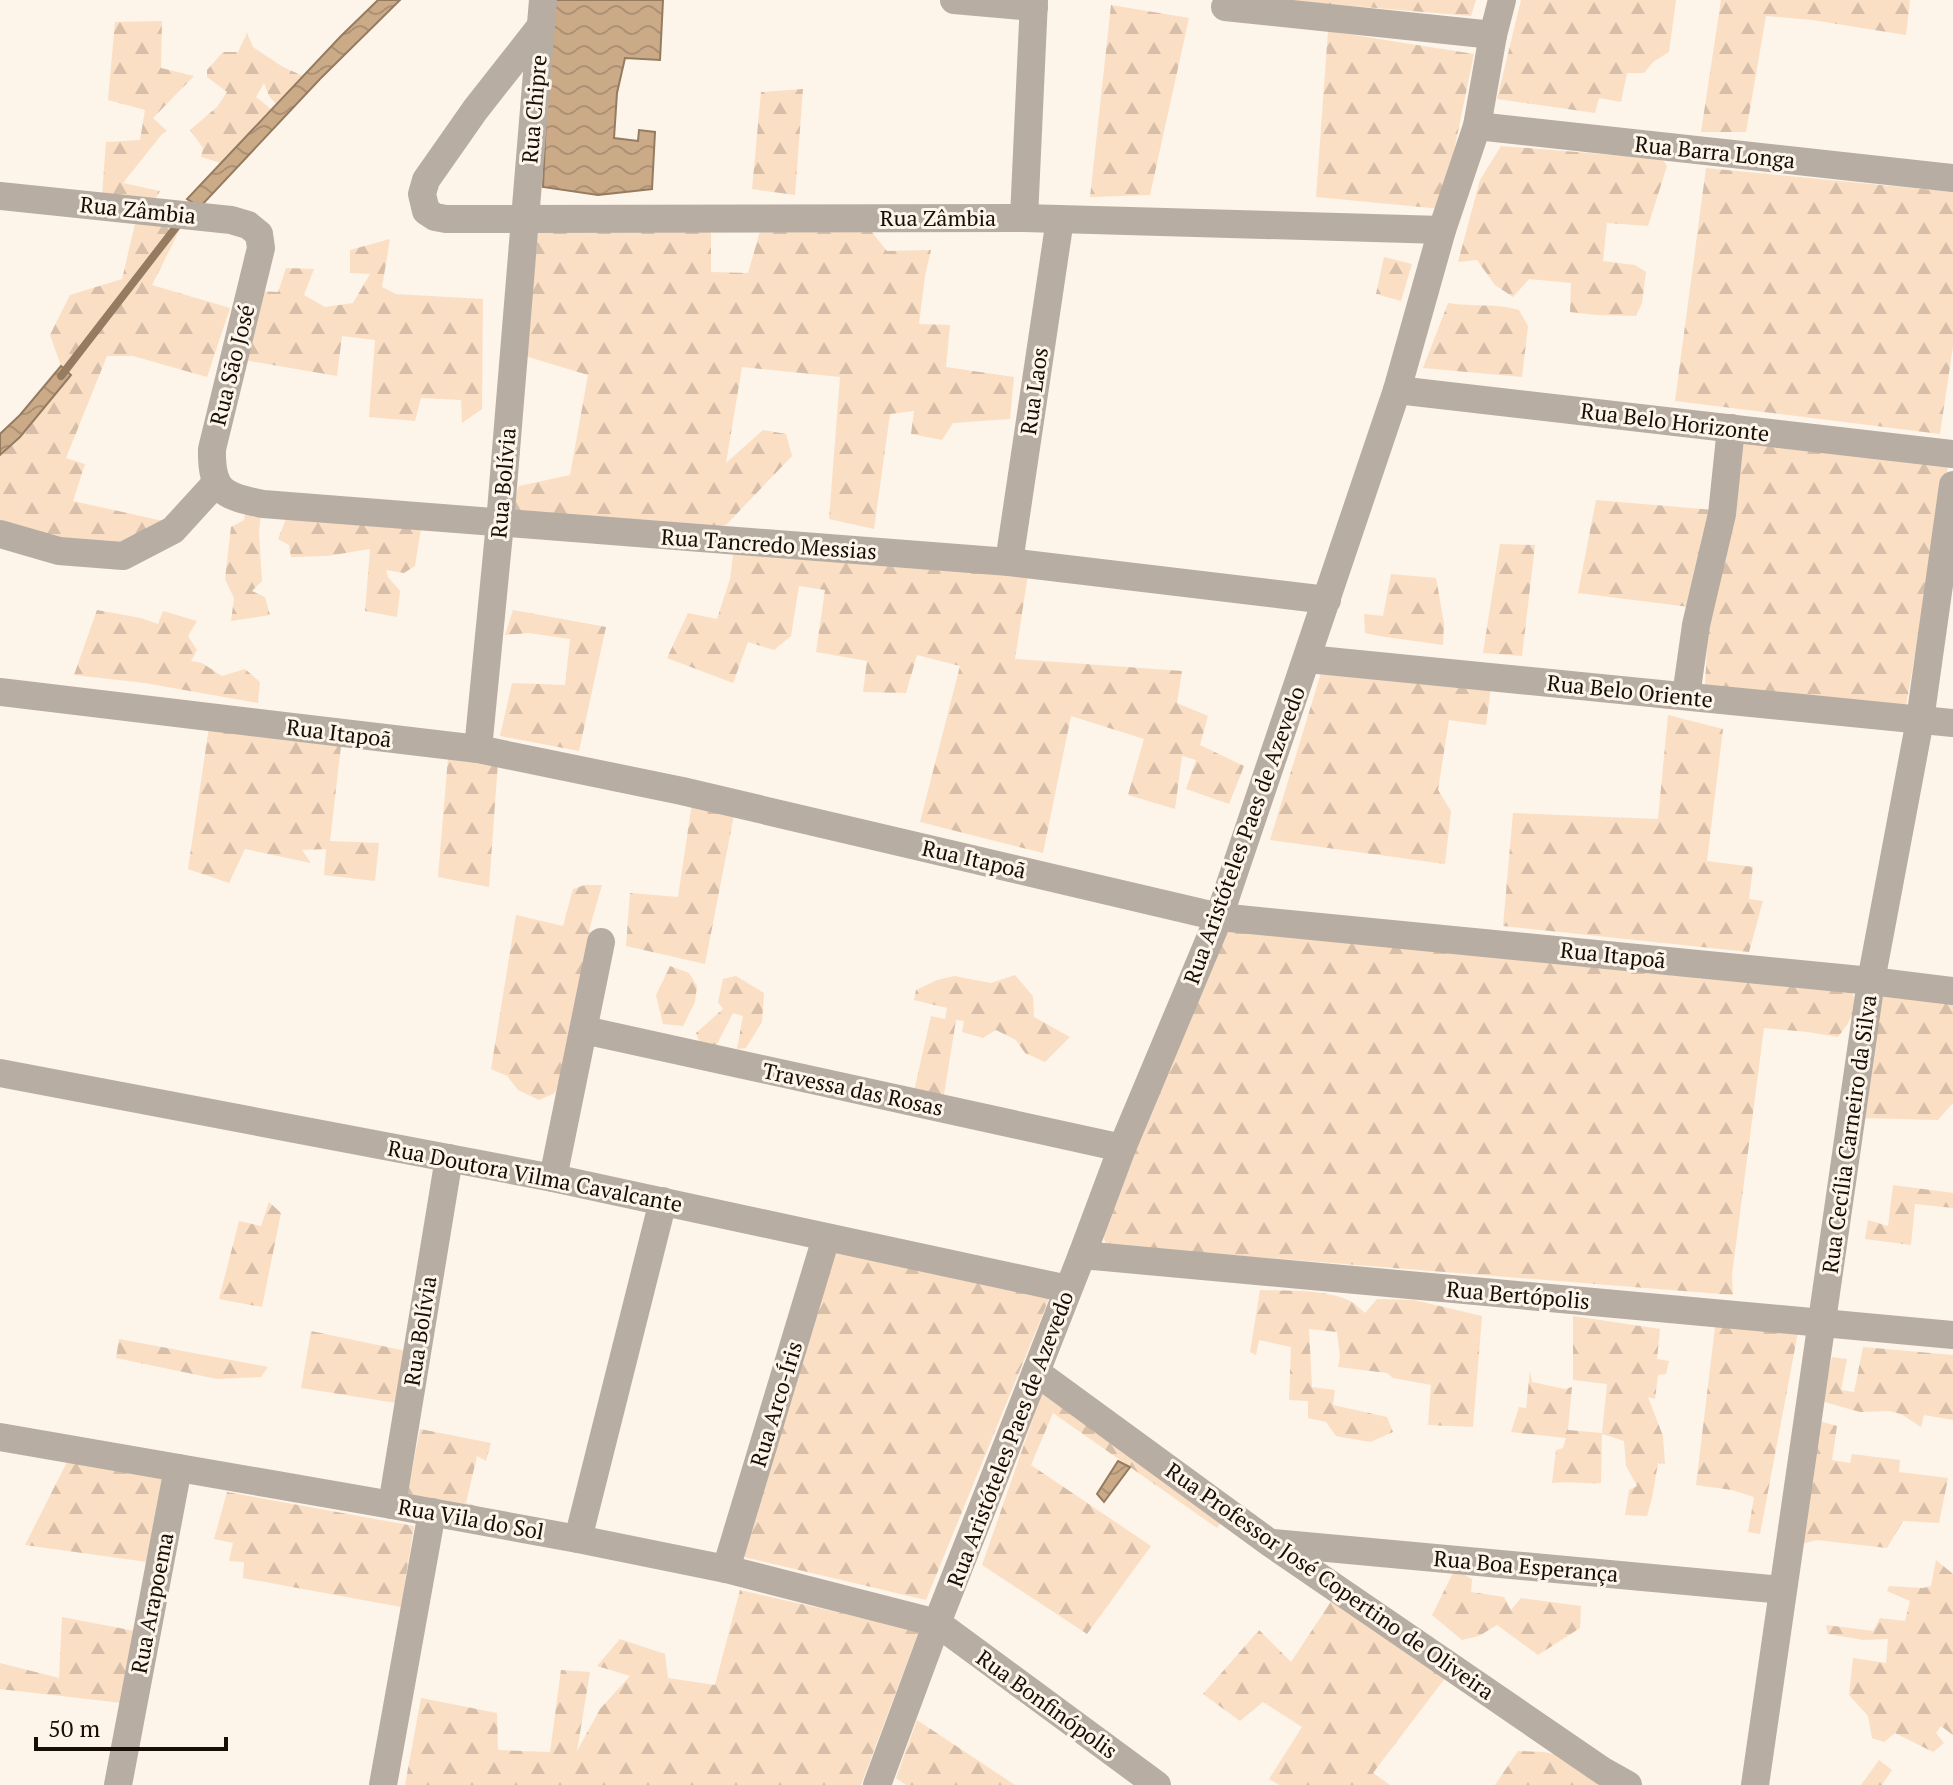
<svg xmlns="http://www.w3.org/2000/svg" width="1953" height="1785" font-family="'PT Serif',serif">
  <defs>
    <pattern id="forest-firs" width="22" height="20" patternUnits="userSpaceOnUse" patternTransform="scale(2)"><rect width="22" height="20" fill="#fadfc5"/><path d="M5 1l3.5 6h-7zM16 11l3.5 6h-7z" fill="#d6bea8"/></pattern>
    <pattern id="water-waves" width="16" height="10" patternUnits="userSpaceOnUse" patternTransform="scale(2)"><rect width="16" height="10" fill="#cbaa88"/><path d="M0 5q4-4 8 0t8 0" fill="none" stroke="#ae9174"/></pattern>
  </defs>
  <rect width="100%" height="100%" fill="#fdf4ea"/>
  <g fill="url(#forest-firs)">
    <polygon points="1281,0 1476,0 1471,16"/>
    <polygon points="1521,0 1676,0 1669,52 1653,62 1644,73 1627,73 1621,102 1599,98 1595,113 1497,99"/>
    <polygon points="1721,0 1910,0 1906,35 1812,20 1766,16 1746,132 1701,132"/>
    <polygon points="1111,5 1189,18 1150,195 1090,197"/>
    <polygon points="162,21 161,68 194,76 153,118 167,131 162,134 123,183 160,191 152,205 102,196 106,142 140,140 145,110 108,100 115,22"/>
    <polygon points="1328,31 1474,54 1442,209 1316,197"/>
    <polygon points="247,33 253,47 283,67 303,76 276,104 269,96 264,83 256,97 271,109 221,163 201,157 203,148 190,130 217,107 227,92 207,77 207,70 223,52 238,52"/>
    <polygon points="803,89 795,195 752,189 761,92"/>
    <polygon points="1501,146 1638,157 1657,152 1667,166 1648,226 1607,223 1603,261 1635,265 1646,272 1642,303 1636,316 1596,315 1570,312 1571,283 1529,279 1513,297 1495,285 1477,260 1458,262 1480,180"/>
    <polygon points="1706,168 1953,192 1953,346 1940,434 1675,401"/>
    <polygon points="136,220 182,225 152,285 230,308 207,377 133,356 107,356 66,458 85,464 73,501 163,521 120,550 0,527 0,455 20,437 71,376 61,366 50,335 70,295 122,279"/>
    <polygon points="539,225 711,230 711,272 748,273 761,228 867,226 887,251 931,250 925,276 919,324 950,325 946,367 1014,377 1010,419 953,423 942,440 911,434 914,411 890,414 874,529 829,519 840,377 742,367 726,463 763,430 786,434 792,456 726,525 692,531 510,509 519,486 570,475 588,375 525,356"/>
    <polygon points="390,239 382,287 396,294 483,299 482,409 462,423 461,400 421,398 415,421 369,417 375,340 342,336 337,376 244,360 260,291 278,292 286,268 314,269 304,295 325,307 353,303 370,274 350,273 350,250"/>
    <polygon points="1384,257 1412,264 1401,301 1376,294"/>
    <path d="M1448,303C1472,307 1496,303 1519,310L1528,326L1522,377L1423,368Z"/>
    <polygon points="1741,439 1948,466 1906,706 1705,687 1708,623"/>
    <polygon points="1596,500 1714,510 1689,607 1578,593"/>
    <polygon points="246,507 261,513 259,533 262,581 252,591 265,597 270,615 231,621 234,598 225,579 231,527 244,520"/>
    <polygon points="288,514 421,528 415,566 404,573 386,570 388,577 400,591 397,617 365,611 370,549 327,556 291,557 289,545 278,539"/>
    <polygon points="1500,544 1535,545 1522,656 1483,653"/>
    <polygon points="733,554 1028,574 1015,659 1182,671 1177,703 1208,716 1200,745 1244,766 1229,804 1186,789 1196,760 1182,756 1175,809 1128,795 1144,739 1071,716 1043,853 920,822 960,666 917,655 906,693 863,692 867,661 816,652 825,590 799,586 791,636 774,650 748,642 733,683 667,658 688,613 717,619 730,579"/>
    <polygon points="1391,574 1436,578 1444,623 1443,645 1379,636 1365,633 1364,614 1383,616"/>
    <polygon points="97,610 141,618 158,624 163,611 197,621 188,636 197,650 191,661 202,663 222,676 245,669 260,682 258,703 145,683 74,675"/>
    <polygon points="513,610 606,627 579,751 500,736 512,683 565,685 570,639 529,633 505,635"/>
    <polygon points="1321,673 1491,687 1486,725 1449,720 1438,790 1451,811 1445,864 1270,840"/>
    <polygon points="1668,715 1723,729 1707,861 1753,867 1749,899 1763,901 1749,952 1503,926 1513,813 1658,819"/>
    <polygon points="209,727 341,746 330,841 379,843 375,881 324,875 326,849 302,850 311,863 245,849 229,883 188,869"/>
    <polygon points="448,758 498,762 489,887 438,877"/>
    <polygon points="692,803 734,815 705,964 626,946 630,893 678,897"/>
    <polygon points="585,885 602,885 589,930 595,939 559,1083 555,1093 539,1100 518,1090 507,1076 491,1069 516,915 563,926 573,889"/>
    <polygon points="1227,924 1849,985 1857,1005 1847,1025 1838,1037 1808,1032 1764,1028 1732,1275 1733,1295 1106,1245 1101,1228"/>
    <polygon points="670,966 689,973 697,986 695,1002 683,1026 663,1024 656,995"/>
    <polygon points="1015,975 1033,996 1034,1017 1070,1037 1045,1062 1025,1053 1016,1040 996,1030 983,1038 962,1032 964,1021 956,1020 944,1095 914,1091 931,1016 945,1019 947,1008 914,1000 916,990 937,980 954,976 991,983"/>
    <polygon points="736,976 764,993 762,1022 746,1048 737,1049 743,1016 733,1013 716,1046 700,1044 696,1033 723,1009 718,1002 723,979"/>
    <polygon points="1880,990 1953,999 1953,1103 1938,1120 1861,1118"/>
    <polygon points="1893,1185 1953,1193 1953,1208 1915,1204 1911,1245 1865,1239 1868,1220 1888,1226"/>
    <polygon points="269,1202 281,1213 262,1307 219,1299 239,1221 261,1226"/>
    <polygon points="836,1250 1051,1294 926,1600 744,1557"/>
    <path d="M1260,1290C1287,1291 1326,1289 1350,1301C1356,1304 1360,1309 1365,1313L1377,1299L1414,1300L1482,1316L1473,1427L1428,1425L1431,1385L1393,1378L1387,1373L1338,1367L1340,1357L1337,1332L1309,1329L1312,1387L1335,1390L1333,1405L1387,1417L1393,1432L1370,1442L1336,1436L1326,1422L1308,1418V1401L1289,1400L1291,1347L1259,1340L1256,1355L1250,1352Z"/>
    <path d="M1573,1316L1660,1329L1657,1359L1669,1361L1666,1374L1658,1375L1655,1399L1648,1397L1663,1436L1665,1464L1658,1463L1652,1498L1647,1516L1625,1515L1629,1490L1637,1486L1626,1466L1624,1441L1602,1434L1601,1483C1584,1484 1569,1481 1552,1483L1556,1450L1563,1448L1566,1438L1511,1432L1519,1407L1526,1408L1530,1371L1532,1382L1565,1389L1572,1387L1568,1430L1602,1433L1607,1384L1573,1380Z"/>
    <polygon points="1716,1319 1798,1332 1760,1534 1748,1532 1754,1497 1732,1490 1696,1485"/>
    <polygon points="311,1331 406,1351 396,1403 301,1388"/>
    <polygon points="119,1339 268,1367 261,1377 217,1379 116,1358"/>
    <polygon points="1863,1347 1953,1355 1953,1420 1924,1415 1921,1427 1901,1414 1889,1411 1860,1412 1821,1401 1832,1357 1847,1359 1841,1390 1854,1392"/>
    <polygon points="1044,1387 1224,1519 1217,1528 1053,1413 1031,1465 1151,1546 1087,1634 982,1565"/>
    <polygon points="1819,1421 1837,1426 1832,1460 1850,1463 1852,1454 1900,1460 1899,1472 1948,1478 1939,1523 1903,1521 1887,1548 1817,1540 1801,1544"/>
    <polygon points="420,1429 491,1443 486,1461 477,1456 466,1503 483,1508 406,1501"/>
    <polygon points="67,1462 164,1475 147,1562 25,1545"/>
    <polygon points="227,1492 414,1526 401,1607 243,1578 244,1562 229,1561 233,1543 214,1539"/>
    <polygon points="1936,1560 1953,1574 1953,1735 1941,1726 1936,1733 1944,1743 1933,1752 1895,1733 1884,1742 1872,1738 1868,1716 1849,1695 1853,1658 1886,1663 1888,1639 1863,1640 1828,1634 1826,1625 1873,1631 1880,1618 1905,1621 1910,1601 1887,1591 1889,1586 1923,1588 1931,1586"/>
    <polygon points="1455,1569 1472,1579 1471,1592 1504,1597 1511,1610 1521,1598 1581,1606 1580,1628 1538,1655 1497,1625 1479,1636 1462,1640 1432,1615"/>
    <polygon points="740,1590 919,1631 861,1785 405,1785 421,1698 497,1713 498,1750 550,1752 561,1670 590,1672 577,1751 600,1709 630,1676 597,1666 620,1639 665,1654 668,1678 715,1685"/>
    <polygon points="1334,1597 1449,1673 1373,1773 1390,1785 1279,1785 1269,1779 1302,1727 1263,1702 1240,1721 1203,1694 1259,1630 1291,1662"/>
    <polygon points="62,1617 135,1631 122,1703 0,1689 0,1663 59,1678"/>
    <polygon points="917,1720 1015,1785 906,1785 896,1778"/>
    <polygon points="1518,1751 1544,1752 1570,1758 1610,1785 1495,1785"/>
    <polygon points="1879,1760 1892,1770 1882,1785 1861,1785"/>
  </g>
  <g fill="url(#water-waves)" stroke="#957c61" stroke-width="2">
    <polygon points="378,0 400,0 320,79 200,207 187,199 341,36"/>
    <polygon points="551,0 663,0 660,60 625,58 617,93 614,138 638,141 639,130 655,132 652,189 598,195 543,187"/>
    <polygon points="61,366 71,375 20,437 0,455 0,434 20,415"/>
    <polygon points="1118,1461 1130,1467 1104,1502 1097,1494"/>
  </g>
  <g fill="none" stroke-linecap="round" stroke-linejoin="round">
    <polyline stroke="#957c61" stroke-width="8" points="61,376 180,222"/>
    <g stroke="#b7ada3" stroke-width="28">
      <polyline points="954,0 1034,7"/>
      <polyline points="1225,7 1493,35"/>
      <polyline points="541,26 475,110 426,180 422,194 426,211 435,217 446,219 1024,218 1442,230"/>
      <polyline points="1477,126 1953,178"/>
      <path d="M0,196L231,220L248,225L259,234L261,248L212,449C211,492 224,496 263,504L1009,562L1327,600"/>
      <polyline points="1024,218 1034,0"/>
      <polyline points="1397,390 1953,454"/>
      <polyline points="0,534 59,551 123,556 173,530 216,483"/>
      <polyline points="1009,562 1060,219"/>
      <polyline points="1308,659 1953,723"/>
      <polyline points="0,692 478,749 682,791 1219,917 1871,981 1953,991"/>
      <polyline points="1686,696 1696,625 1722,514 1731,428"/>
      <polyline points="478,749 500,523 543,0"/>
      <polyline points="584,1030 1122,1148"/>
      <polyline points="0,1073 553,1178 1068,1289"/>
      <polyline points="553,1178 601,942"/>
      <polyline points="1082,1255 1953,1335"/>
      <polyline points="1036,1372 1270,1543 1603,1771 1628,1785"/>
      <polyline points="0,1437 392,1505 578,1539 726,1569 937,1623 1157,1785"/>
      <polyline points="392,1505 449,1158"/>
      <polyline points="578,1539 663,1201"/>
      <polyline points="1273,1543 1782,1590"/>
      <polyline points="726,1569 826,1238"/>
      <polyline points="118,1785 178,1468"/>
      <polyline points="383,1785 432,1512"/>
      <polyline points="877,1785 937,1623 1082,1255 1122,1148 1219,917 1397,390 1442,230 1477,126 1493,35 1502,0"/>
      <polyline points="1755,1785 1871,981 1920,720 1953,485"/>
    </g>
  </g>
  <g text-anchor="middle" stroke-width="6" stroke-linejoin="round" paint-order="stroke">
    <g font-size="22" fill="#160f07" stroke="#fdf4ea">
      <text transform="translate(534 109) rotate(-85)" y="8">Rua Chipre</text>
      <text transform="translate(1715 152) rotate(6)" y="8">Rua Barra Longa</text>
      <text transform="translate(138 210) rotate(6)" y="8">Rua Zâmbia</text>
      <text x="938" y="226">Rua Zâmbia</text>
      <text transform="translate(232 365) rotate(-76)" y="8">Rua São José</text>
      <text transform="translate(1034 391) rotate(-82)" y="8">Rua Laos</text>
      <text transform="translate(1675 422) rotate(7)" y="8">Rua Belo Horizonte</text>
      <text transform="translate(503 483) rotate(-85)" y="8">Rua Bolívia</text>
      <text transform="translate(769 544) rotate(4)" y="8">Rua Tancredo Messias</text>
      <text transform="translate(1630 691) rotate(6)" y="8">Rua Belo Oriente</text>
      <text transform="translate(339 733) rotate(7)" y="8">Rua Itapoã</text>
      <text transform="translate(1244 835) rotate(-70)" y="8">Rua Aristóteles Paes de Azevedo</text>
      <text transform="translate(974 859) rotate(13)" y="8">Rua Itapoã</text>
      <text transform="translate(1613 955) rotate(6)" y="8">Rua Itapoã</text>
      <text transform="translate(853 1089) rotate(12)" y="8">Travessa das Rosas</text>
      <text transform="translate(1849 1134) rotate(-82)" y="8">Rua Cecília Carneiro da Silva</text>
      <text transform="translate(535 1176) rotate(11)" y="8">Rua Doutora Vilma Cavalcante</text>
      <text transform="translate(1518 1295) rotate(5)" y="8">Rua Bertópolis</text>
      <text transform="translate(420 1331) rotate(-81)" y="8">Rua Bolívia</text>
      <text transform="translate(776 1404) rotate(-73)" y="8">Rua Arco-Íris</text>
      <text transform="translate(1010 1439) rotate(-69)" y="8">Rua Aristóteles Paes de Azevedo</text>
      <text transform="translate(471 1519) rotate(10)" y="8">Rua Vila do Sol</text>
      <text transform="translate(1526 1566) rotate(5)" y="8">Rua Boa Esperança</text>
      <text transform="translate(1330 1581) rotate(35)" y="8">Rua Professor José Copertino de Oliveira</text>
      <text transform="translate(152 1603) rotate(-79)" y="8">Rua Arapoema</text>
      <text transform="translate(1047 1704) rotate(36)" y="8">Rua Bonfinópolis</text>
    </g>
  </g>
  <path d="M36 1737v12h190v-12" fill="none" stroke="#160f07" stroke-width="4"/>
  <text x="48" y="1737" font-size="24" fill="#160f07" stroke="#fdf4ea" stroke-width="6" paint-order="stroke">50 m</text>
</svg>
